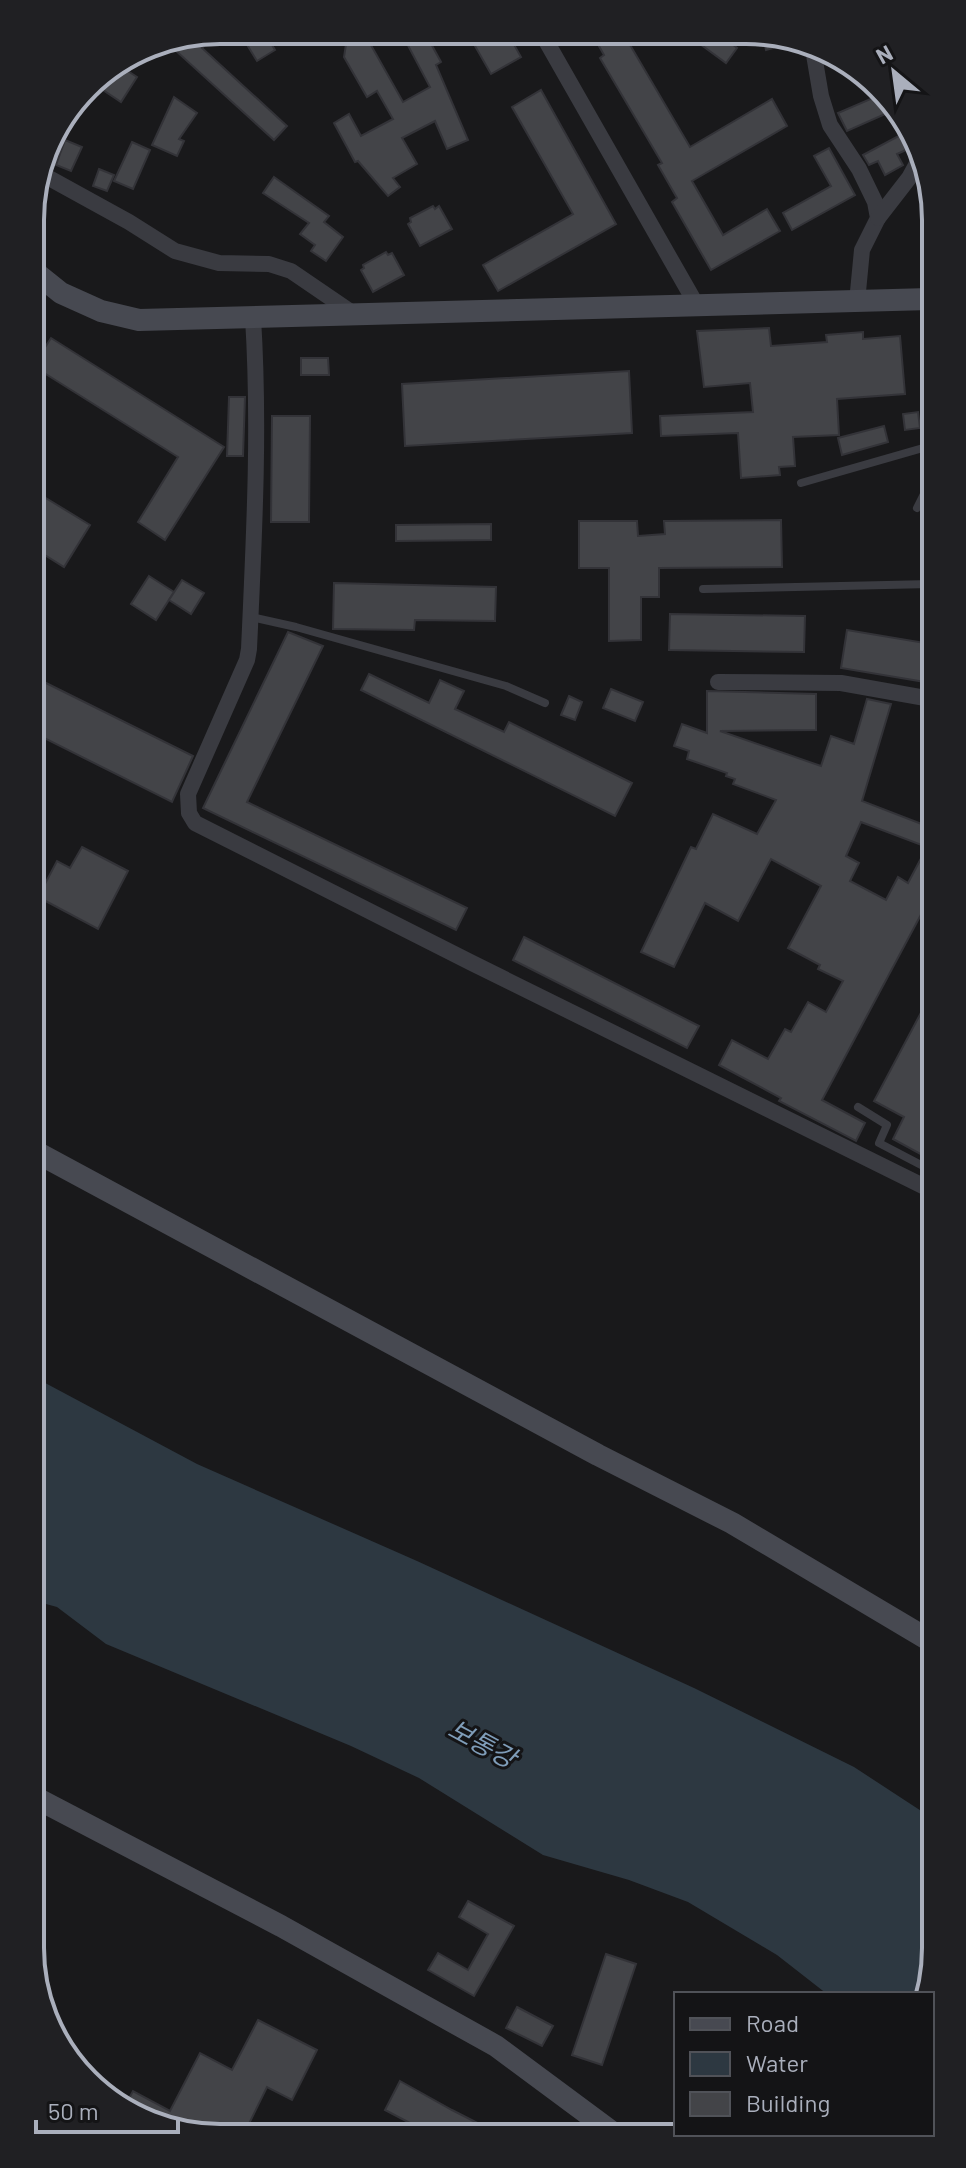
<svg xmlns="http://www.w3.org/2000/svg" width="966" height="2168" font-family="Barlow,'Noto Sans KR',sans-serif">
  <rect width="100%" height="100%" fill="#19191b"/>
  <polygon fill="#2d3841" points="34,1377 197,1464 417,1561 694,1688 854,1767 935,1820 936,1961 923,1994 827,1994 777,1955 688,1902 629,1880 543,1855 419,1778 351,1746 106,1644 57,1607 35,1601"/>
  <g fill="#434448" stroke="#333338" stroke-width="2" fill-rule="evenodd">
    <polygon points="219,30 202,48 287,126 274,140 175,50 188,36"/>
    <polygon points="238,30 263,30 275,50 257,61"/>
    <polygon points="363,31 403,102 430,87 403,36 412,31 424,31 441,62 436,65 468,140 447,149 435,121 402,138 417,164 393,178 400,187 388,196 358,161 355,162 334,123 349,114 361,136 393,119 377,91 367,97 344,57 347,38"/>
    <polygon points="467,32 507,32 521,57 491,74"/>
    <polygon points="591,32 623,33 690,147 772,99 787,126 692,181 723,235 767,209 780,231 711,270 672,202 677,198 658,165 662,163 600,58 604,55"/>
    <polygon points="685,33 730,33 726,39 737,48 726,63"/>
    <polygon points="762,33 783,34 799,41 766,50"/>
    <polygon points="117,64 137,77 121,102 91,82"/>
    <polygon points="541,90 616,224 498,291 483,265 573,214 512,107"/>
    <polygon points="882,94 892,111 847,131 838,113"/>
    <polygon points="174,97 197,113 179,139 184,141 177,156 152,145"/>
    <polygon points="906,132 915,146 897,154 903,165 885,175 878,161 869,165 863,155"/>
    <polygon points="65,140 82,147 71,171 56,165"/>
    <polygon points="132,142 150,150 133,189 114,181"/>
    <polygon points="829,148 855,195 792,230 783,213 831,186 814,156"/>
    <polygon points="99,169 114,175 107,191 93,186"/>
    <polygon points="274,177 329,216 324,222 343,237 326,261 311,251 315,245 300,234 309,223 263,193"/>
    <polygon points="433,206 435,209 439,206 452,229 420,246 408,224 411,222 410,218"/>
    <polygon points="386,252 388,255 392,253 404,275 373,292 361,270 364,268 363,265"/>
    <polygon points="769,328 771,346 827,342 826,335 863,332 863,339 900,336 905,394 837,399 839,435 793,437 795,466 779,467 780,475 741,478 738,433 661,436 660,416 753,412 750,383 704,387 697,331"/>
    <polygon points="51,338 224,447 165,540 138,522 178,457 33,366"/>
    <polygon points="301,358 328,358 329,375 301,375"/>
    <polygon points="629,371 632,433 405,446 402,384"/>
    <polygon points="229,397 245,397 243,456 227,456"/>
    <polygon points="918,412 920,428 905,430 903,414"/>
    <polygon points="272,416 310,416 309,522 271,522"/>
    <polygon points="884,426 888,442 842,455 838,438"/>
    <polygon points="31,489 90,525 64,567 32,547"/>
    <polygon points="781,520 782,567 659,568 659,597 641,597 641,640 609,641 609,568 579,568 579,521 637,521 638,536 665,534 664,521"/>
    <polygon points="491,524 491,540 396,541 396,525"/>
    <polygon points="149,576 174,592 156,620 131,604"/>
    <polygon points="182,580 204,593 191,614 169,600"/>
    <polygon points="334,583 496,587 495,621 415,620 414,630 333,629"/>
    <polygon points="670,614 805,616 804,652 669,650"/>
    <polygon points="847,630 931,644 931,683 841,668"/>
    <polygon points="288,632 323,646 247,802 467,908 456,930 203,808"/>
    <polygon points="369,674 429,703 440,680 464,691 455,709 504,732 509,722 632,783 615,816 361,690"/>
    <polygon points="32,676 193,756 172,802 32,732"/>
    <polygon points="611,689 643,702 635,721 603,708"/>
    <path d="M707,691L816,694V730L720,731L821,766L831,736L854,744L867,699L891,704L862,801L932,828V894L822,1100L865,1123L856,1141L779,1101L781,1098L719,1065L732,1040L768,1059L785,1029L791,1032L808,1002L826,1012L843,981L818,969L820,965L788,948L821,886L771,859L738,921L705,903L674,967L641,952L691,847L696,849L713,814L757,834L776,800L733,784L735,779L726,776L727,773L687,759L689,751L674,746L682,724L707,733ZM861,822L927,847L908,883L898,877L886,900L850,881L859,863L846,856Z"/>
    <polygon points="569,696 582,702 575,720 561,715"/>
    <polygon points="82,847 128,871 98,929 38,897 57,861 70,868"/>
    <polygon points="524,937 699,1026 687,1048 513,960"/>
    <polygon points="932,992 933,1141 924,1156 893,1139 904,1117 874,1101"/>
    <polygon points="468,1901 514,1926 474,1996 428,1970 438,1953 468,1970 488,1934 459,1917"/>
    <polygon points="606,1954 636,1964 602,2065 572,2055"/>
    <polygon points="517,2007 553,2026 542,2046 506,2028"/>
    <polygon points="258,2020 317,2050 292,2100 267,2087 244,2134 183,2134 125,2106 133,2091 170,2111 200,2053 232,2070"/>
    <polygon points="400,2081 452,2110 497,2133 429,2133 385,2110"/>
  </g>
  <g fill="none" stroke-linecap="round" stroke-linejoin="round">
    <g stroke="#3a3b41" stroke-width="8">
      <polyline points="801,483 930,446"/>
      <polyline points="917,508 930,482"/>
      <polyline points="703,589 931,584"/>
      <polyline points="251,617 296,627 506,686 545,703"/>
      <polyline points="858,1107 887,1125 879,1143 923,1166 933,1163"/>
    </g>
    <g stroke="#3a3b41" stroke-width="16">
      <polyline points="541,32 696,304"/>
      <polyline points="813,49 821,96 830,125 859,169 875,202 878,218 862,250 857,302"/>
      <polyline points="40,173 129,222 175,251 219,263 269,264 291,271 354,314"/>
      <polyline points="44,175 48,142"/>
      <polyline points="878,218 909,178 921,156"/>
      <path d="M253,318C260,428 254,539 249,649L247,660L188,794L189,813L195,823L472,963L933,1191"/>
      <polyline points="718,682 841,683 931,699"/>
    </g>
    <g stroke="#474951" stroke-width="22">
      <polyline points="31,269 61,293 101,311 139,320 930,299"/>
      <polyline points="34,1151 598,1455 732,1523 934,1643"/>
      <polyline points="36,1798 281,1926 496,2046 612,2132"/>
    </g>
  </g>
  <g text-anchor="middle" stroke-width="6" stroke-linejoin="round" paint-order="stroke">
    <g font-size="26" font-style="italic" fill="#7f9db9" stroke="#141416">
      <text transform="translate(482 1744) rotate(28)" y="9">보통강</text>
    </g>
  </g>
  <path d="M0 0H966V2168H0ZM220 44H746A176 176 0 0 1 922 220V1948A176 176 0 0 1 746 2124H220A176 176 0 0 1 44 1948V220A176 176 0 0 1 220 44Z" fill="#202023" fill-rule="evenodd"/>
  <path fill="none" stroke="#aaafbc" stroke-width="4" d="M220 44H746A176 176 0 0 1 922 220V1948A176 176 0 0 1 746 2124H220A176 176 0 0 1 44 1948V220A176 176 0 0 1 220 44Z"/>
  <rect x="674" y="1992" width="260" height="144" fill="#141416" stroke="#505258" stroke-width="2"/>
  <rect x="690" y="2018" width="40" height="12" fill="#474951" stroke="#505258" stroke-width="2"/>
  <text x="746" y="2032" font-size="24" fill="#aaafbc">Road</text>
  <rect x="690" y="2052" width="40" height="24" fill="#2d3841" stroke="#505258" stroke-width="2"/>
  <text x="746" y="2072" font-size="24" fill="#aaafbc">Water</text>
  <rect x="690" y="2092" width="40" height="24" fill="#434448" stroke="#505258" stroke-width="2"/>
  <text x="746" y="2112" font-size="24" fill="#aaafbc">Building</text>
  <g transform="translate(894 72) rotate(331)" stroke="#141416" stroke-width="6" paint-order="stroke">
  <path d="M0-6L14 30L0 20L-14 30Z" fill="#aaafbc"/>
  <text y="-12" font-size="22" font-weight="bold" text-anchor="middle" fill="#aaafbc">N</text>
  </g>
  <path d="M36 2120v12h142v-12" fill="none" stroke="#aaafbc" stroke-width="4"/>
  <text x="48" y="2120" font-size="24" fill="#aaafbc" stroke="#141416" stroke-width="6" paint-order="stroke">50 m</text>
</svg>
